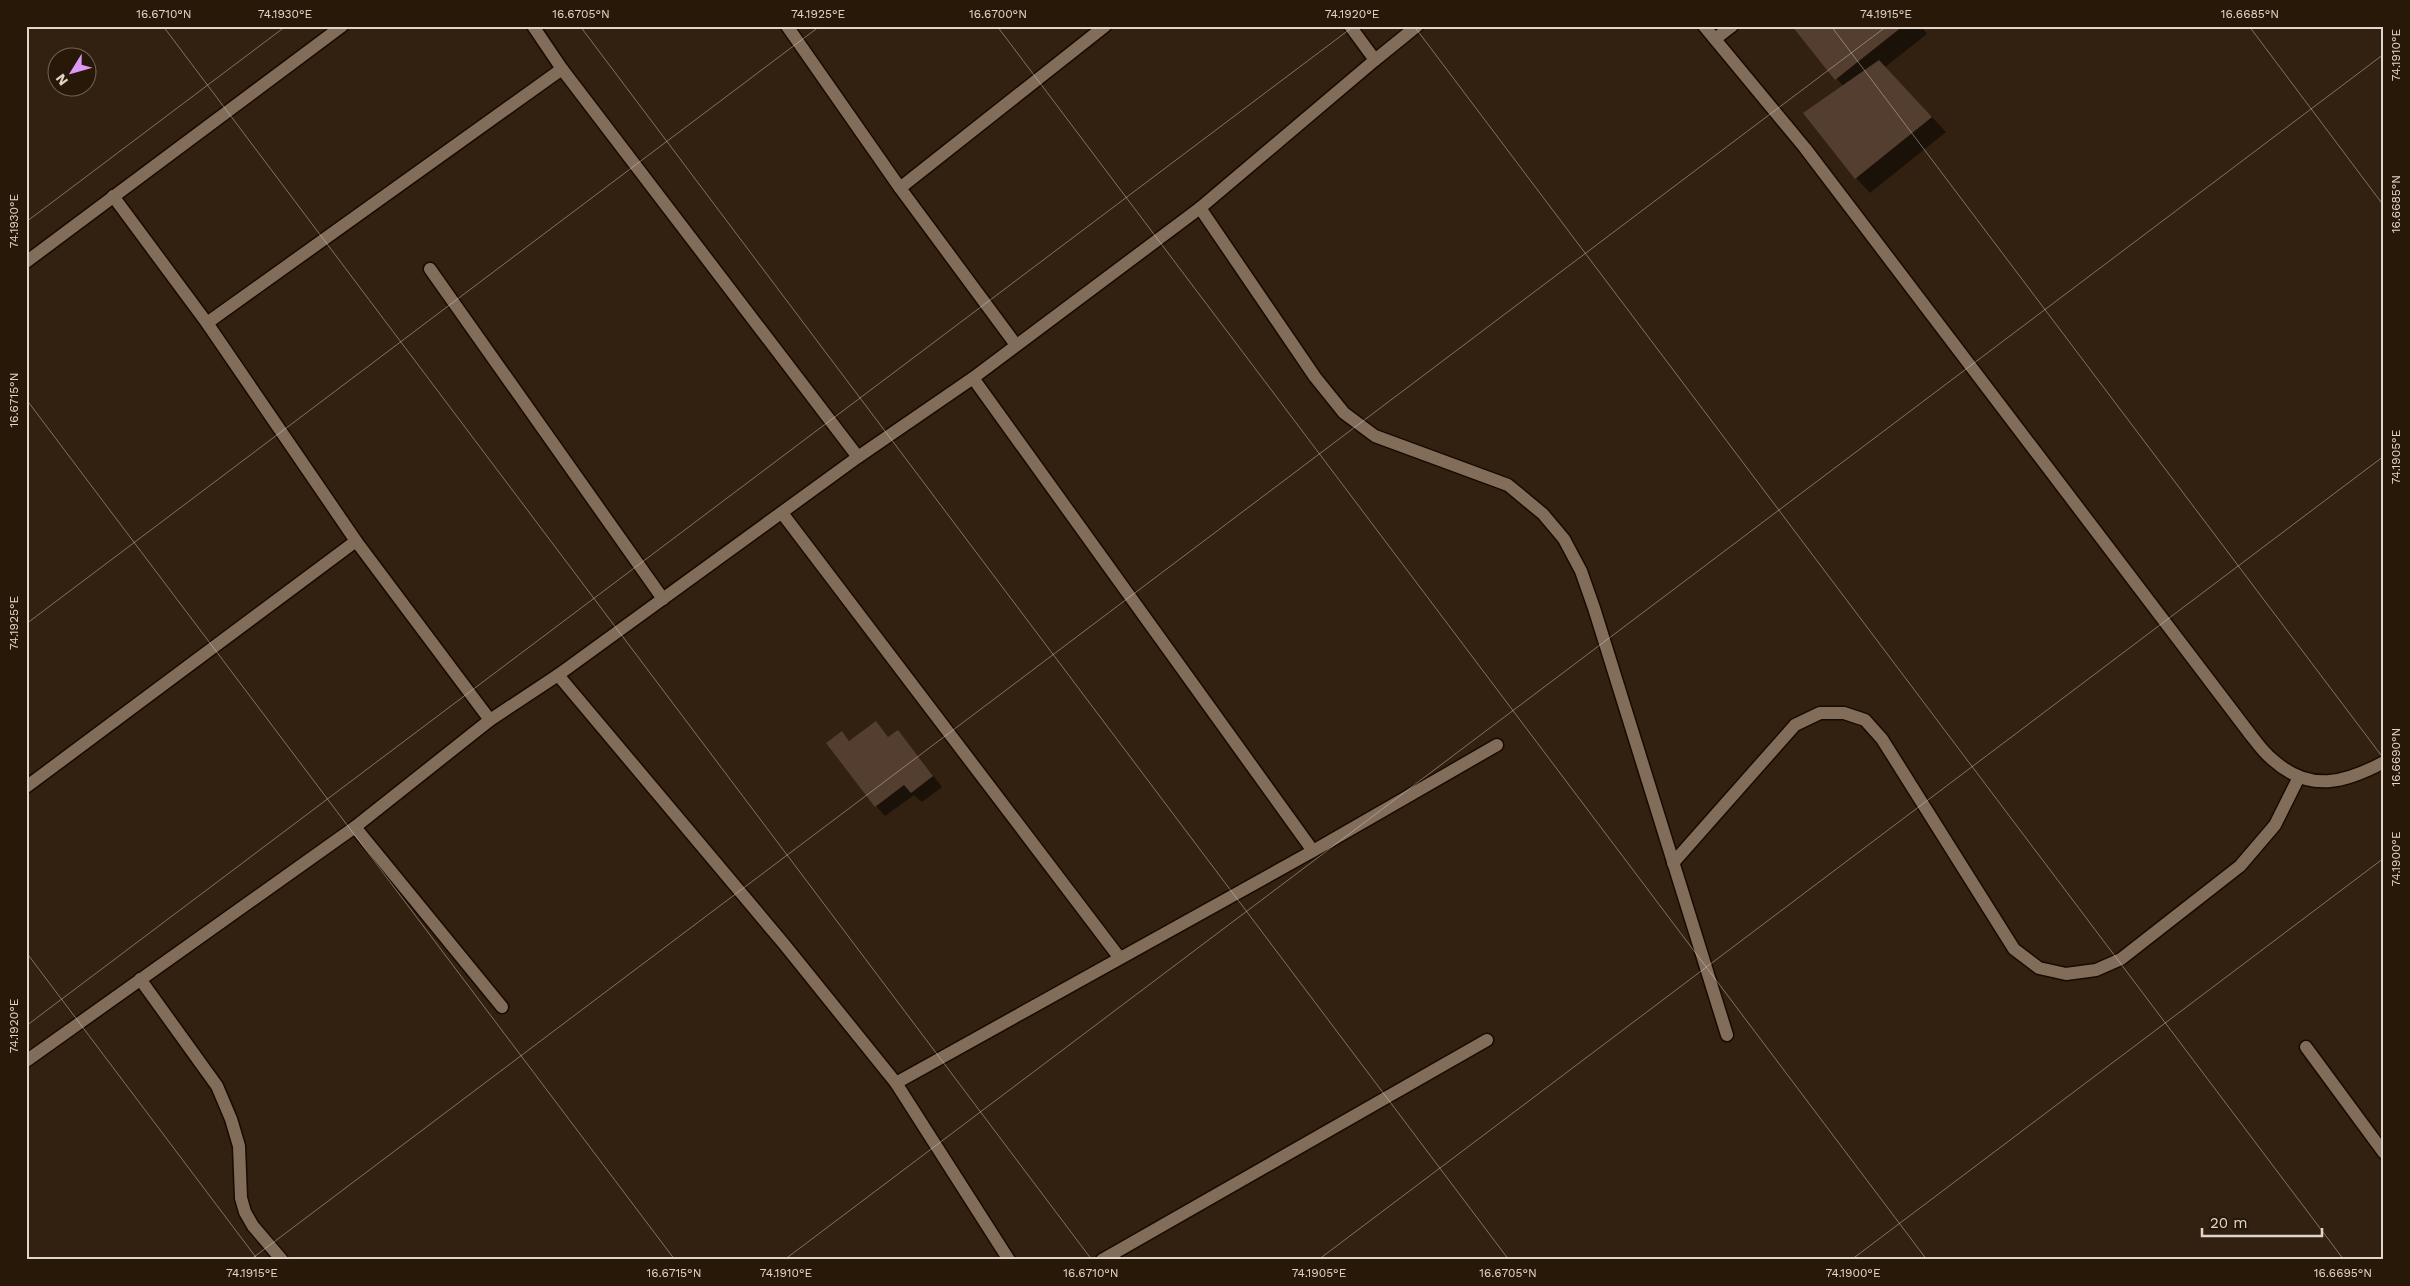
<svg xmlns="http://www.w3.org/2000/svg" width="2410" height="1286" font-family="'Work Sans',sans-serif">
  <rect width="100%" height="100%" fill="#322110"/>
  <g fill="#0007">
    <polygon points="1794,26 1921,26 1927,34 1885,67 1946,132 1870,193 1856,178 1843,86"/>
    <polygon points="876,723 889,738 898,731 942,787 922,802 914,795 885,816 876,806 842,733 850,742"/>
  </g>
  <g fill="#533e2f">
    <polygon points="1792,26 1903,26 1835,80"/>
    <polygon points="1879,60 1932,117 1855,179 1803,113"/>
    <polygon points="876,721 888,737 898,730 933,776 911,793 904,785 875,807 826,743 842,731 849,741"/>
  </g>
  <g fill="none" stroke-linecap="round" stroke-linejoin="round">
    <g stroke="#190a00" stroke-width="15">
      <g id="minor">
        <polyline points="533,26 562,69 858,457"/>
        <polyline points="787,26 900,188 1016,345"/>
        <path d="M1704,26L1805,148L2250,734C2257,743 2264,753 2273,760C2310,793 2345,783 2384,762"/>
        <polyline points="1715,39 1732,26"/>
        <polyline points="1375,60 1417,26"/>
        <polyline points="900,188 1105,26"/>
        <polyline points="113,196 207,323 356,541 490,720"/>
        <polyline points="1200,208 1315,377 1344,413 1375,436 1508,485 1543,514 1564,539 1581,571 1594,608 1727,1035"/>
        <polyline points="26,262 342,26"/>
        <polyline points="430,269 663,599"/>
        <polyline points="207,323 562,69"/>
        <polyline points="973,378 1313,851"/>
        <polyline points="782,513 1119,957"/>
        <polyline points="558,675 784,944 896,1083 1009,1260"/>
        <polyline points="26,787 356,541"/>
        <polyline points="355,827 502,1007"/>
        <polyline points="1673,863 1795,725 1820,713 1844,713 1865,720 1882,739 2014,949 2039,968 2066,974 2096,970 2121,959 2240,866 2275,825 2299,777"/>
        <polyline points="140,979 217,1086 231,1119 239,1146 241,1198 245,1212 253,1226 282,1260"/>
        <polyline points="2306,1047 2384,1153"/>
        <polyline points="26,1061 355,827 490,720 558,675 858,457 973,378 1200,208 1375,60 1350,26"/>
        <polyline points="896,1083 1313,851 1497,745"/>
        <polyline points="1102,1260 1487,1040"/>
      </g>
    </g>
    <use href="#minor" stroke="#816d5a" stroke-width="12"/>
  </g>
  <path fill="none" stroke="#e0d5cb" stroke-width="1" stroke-opacity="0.45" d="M163,26L1092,1260M580,26L1509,1260M997,26L1927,1260M1414,26L2344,1260M1831,26L2384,759M2249,26L2384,206M26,222L286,26M26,399L675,1260M26,624L820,26M26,952L258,1260M26,1026L1354,26M250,1260L1887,26M784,1260L2384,54M1318,1260L2384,456M1851,1260L2384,858"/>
  <rect width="2410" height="1286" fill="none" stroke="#281807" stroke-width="55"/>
  <g transform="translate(72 72) rotate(233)"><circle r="24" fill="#281807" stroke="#726455"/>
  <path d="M0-4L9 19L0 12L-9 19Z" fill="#dd99f4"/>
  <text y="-8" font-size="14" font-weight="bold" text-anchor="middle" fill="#e0d5cb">N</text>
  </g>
  <path d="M2202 1228v8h120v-8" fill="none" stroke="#e0d5cb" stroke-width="2.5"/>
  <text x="2210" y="1228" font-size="15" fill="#e0d5cb" stroke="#281807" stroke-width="4" paint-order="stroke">20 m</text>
  <rect x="28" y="28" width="2354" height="1230" fill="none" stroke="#e0d5cb" stroke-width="2"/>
  <g font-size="12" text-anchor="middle" fill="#e0d5cb">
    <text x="164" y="18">16.6710°N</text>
    <text x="285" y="18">74.1930°E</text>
    <text x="581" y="18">16.6705°N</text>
    <text x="818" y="18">74.1925°E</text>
    <text x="998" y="18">16.6700°N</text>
    <text x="1352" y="18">74.1920°E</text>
    <text x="1886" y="18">74.1915°E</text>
    <text x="2250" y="18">16.6685°N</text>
    <text transform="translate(2396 55) rotate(-90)" y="4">74.1910°E</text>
    <text transform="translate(2396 204) rotate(-90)" y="4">16.6685°N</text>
    <text transform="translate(14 221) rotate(-90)" y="4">74.1930°E</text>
    <text transform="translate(14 400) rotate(-90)" y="4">16.6715°N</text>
    <text transform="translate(2396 457) rotate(-90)" y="4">74.1905°E</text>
    <text transform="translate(14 623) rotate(-90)" y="4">74.1925°E</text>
    <text transform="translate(2396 757) rotate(-90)" y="4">16.6690°N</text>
    <text transform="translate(2396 859) rotate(-90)" y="4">74.1900°E</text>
    <text transform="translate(14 1026) rotate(-90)" y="4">74.1920°E</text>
    <text x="252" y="1277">74.1915°E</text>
    <text x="674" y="1277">16.6715°N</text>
    <text x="786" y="1277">74.1910°E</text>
    <text x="1091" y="1277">16.6710°N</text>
    <text x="1319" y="1277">74.1905°E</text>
    <text x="1508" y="1277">16.6705°N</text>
    <text x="1853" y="1277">74.1900°E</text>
    <text x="2343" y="1277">16.6695°N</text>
  </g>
</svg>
